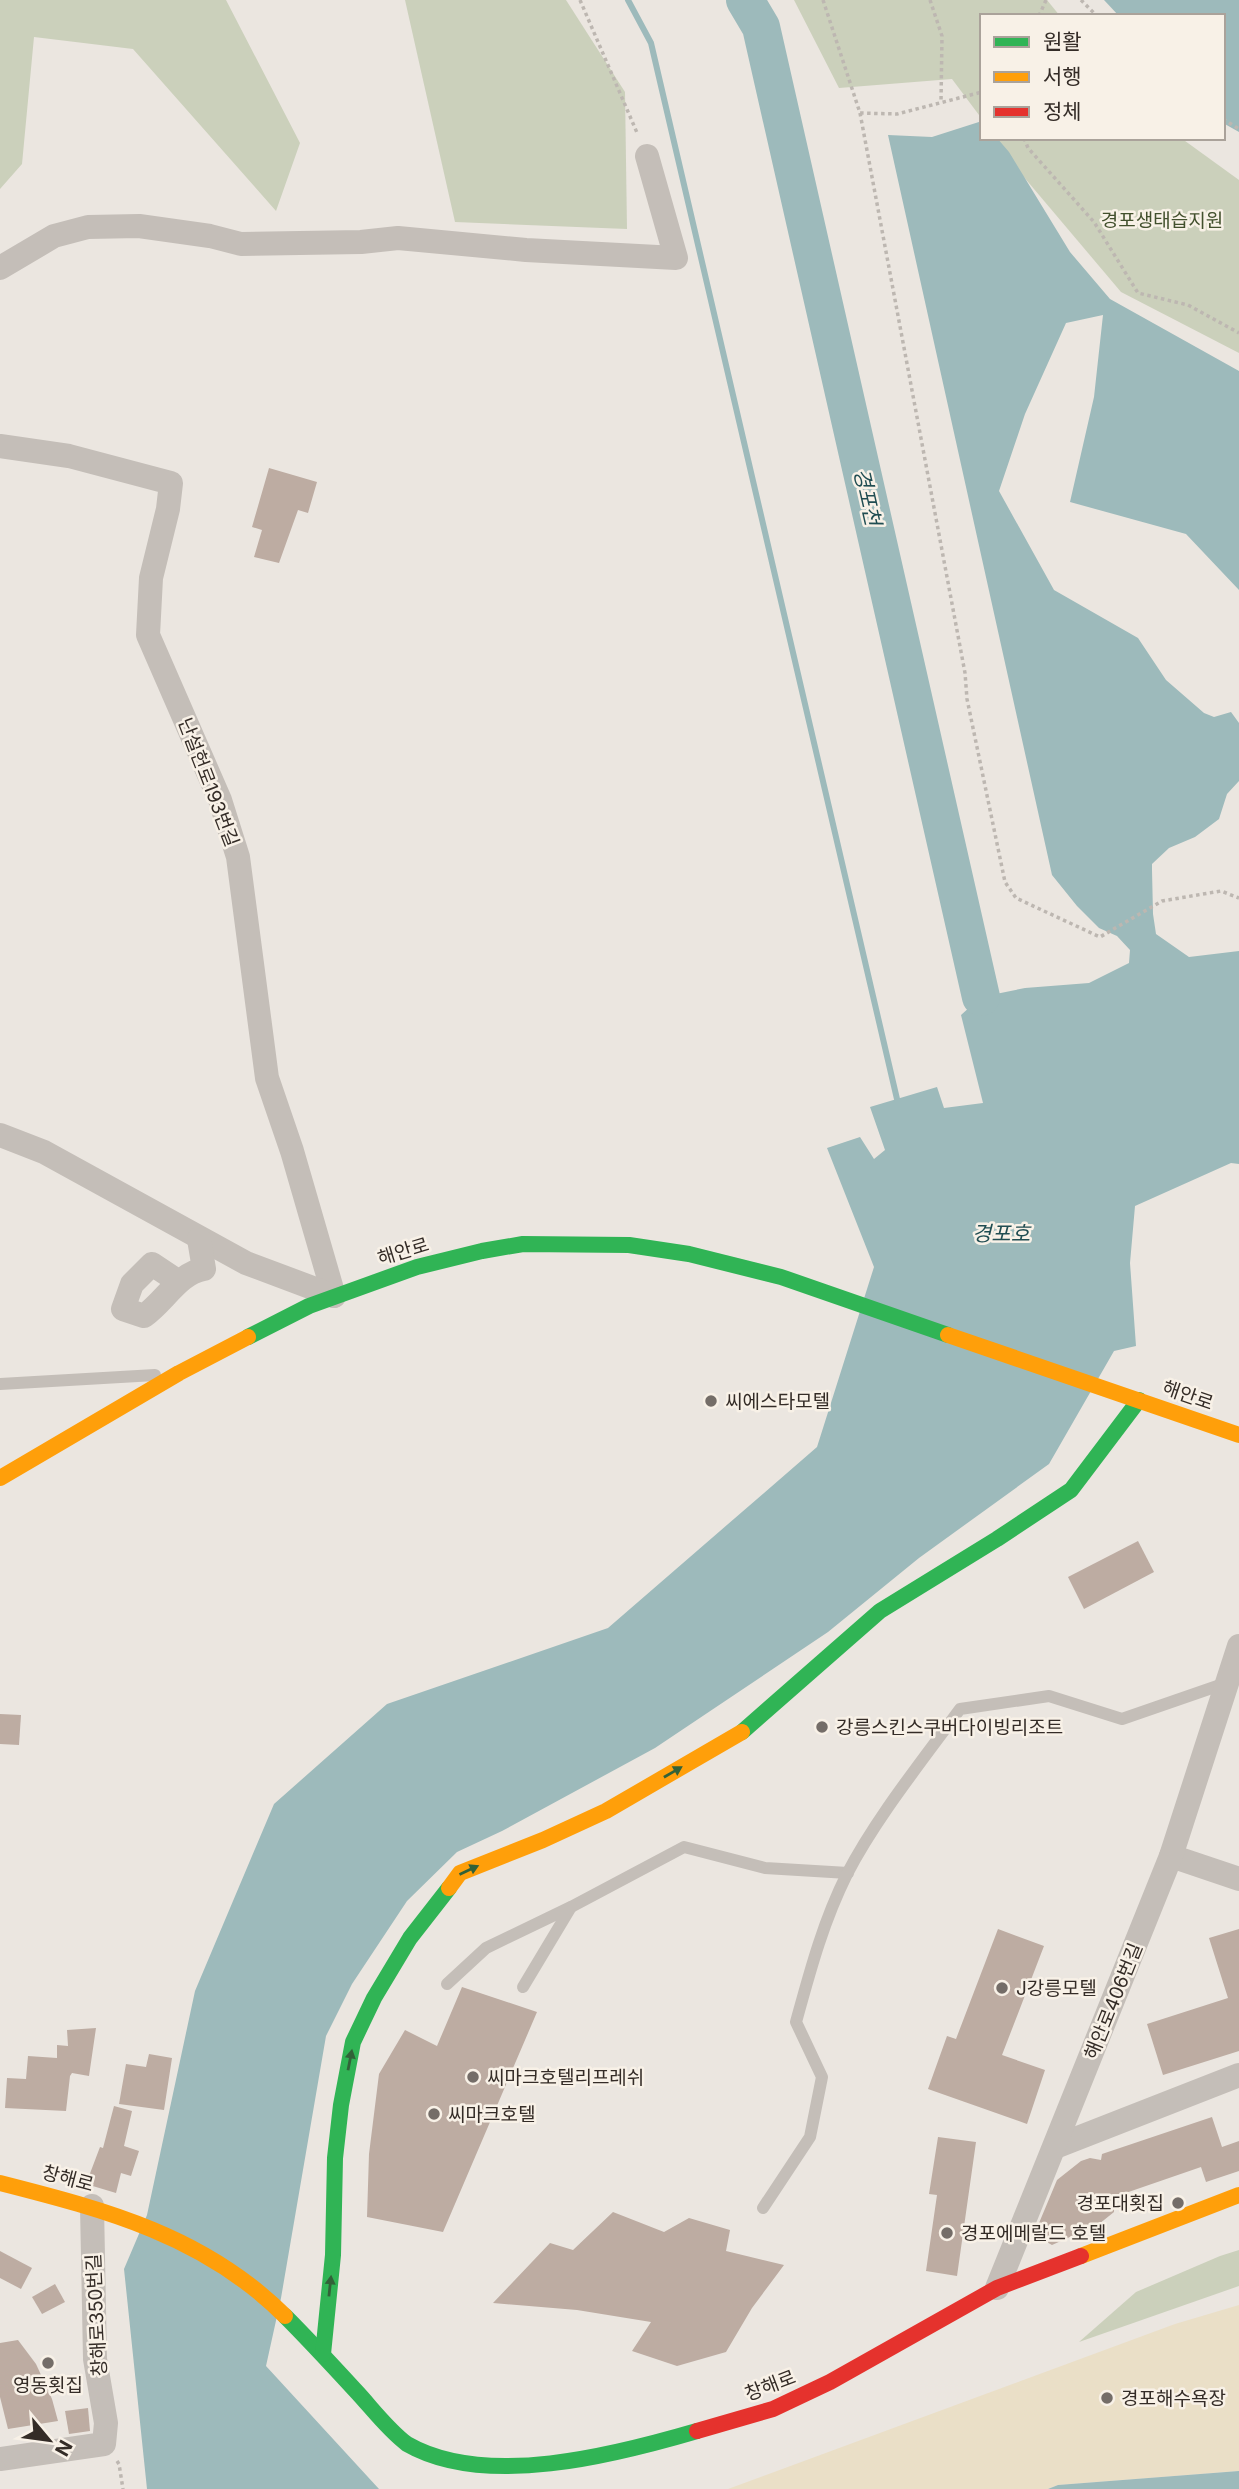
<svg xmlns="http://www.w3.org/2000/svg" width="1239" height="2489" font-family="Inter,'Noto Sans KR',sans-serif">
  <rect width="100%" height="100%" fill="#ebe6e0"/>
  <g fill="#cbd0bb">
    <polygon points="0,0 226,0 300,143 276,211 133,49 34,37 22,164 0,189"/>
    <polygon points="405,0 566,0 625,92 627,229 455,222"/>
    <polygon points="794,0 1047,0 1060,16 982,16 982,119 952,79 839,88"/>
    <polygon points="996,138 1181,138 1239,180 1239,353 1121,292 1023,176"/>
    <polygon points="1239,2250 1239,2286 1079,2342 1136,2292 1220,2256"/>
  </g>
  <polygon fill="#eadfc7" points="1239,2305 1239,2471 1058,2485 1048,2489 728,2489 1175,2324"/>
  <g fill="#9dbabb">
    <polygon points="1104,0 1239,0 1239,132 1223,123 1223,16 1119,16"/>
    <polygon points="982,121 982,138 997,138 1009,152 1070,252 1110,299 1239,371 1239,590 1186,534 1070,502 1094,397 1103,315 1066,323 1025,414 999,491 1054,590 1138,638 1166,680 1204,713 1214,717 1231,712 1239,723 1239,781 1227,794 1219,819 1195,837 1169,848 1152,864 1152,870 1153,914 1156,934 1189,957 1239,951 1239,1164 1231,1163 1135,1206 1130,1263 1136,1346 1114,1351 1049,1464 919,1558 828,1632 655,1748 502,1831 457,1852 407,1901 352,1984 326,2036 281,2298 266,2366 379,2489 147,2489 124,2269 147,2215 195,1991 274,1804 387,1704 608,1628 817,1447 874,1267 827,1148 860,1137 874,1159 885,1150 870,1107 937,1087 944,1108 983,1103 961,1015 981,997 1025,988 1089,983 1129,963 1130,950 1117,936 1099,928 1077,906 1052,875 888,135 932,137"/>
    <polygon points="1239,2471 1239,2489 1048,2489 1058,2485"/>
  </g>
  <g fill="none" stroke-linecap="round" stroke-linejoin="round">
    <polyline stroke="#9dbabb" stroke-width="6" points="628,0 651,43 897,1099"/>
    <polyline stroke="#9dbabb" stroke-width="38" points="745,0 761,27 981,997"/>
  </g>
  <g fill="#bdaca2">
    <polygon points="269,468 317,482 308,513 298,510 279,563 254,557 262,530 252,527"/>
    <polygon points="1138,1541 1154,1572 1084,1609 1068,1577"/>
    <polygon points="0,1714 21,1715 19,1745 0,1744"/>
    <polygon points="998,1929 1044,1946 1002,2055 1045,2070 1027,2124 928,2089 947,2036 956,2039"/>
    <polygon points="1239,1929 1239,2051 1163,2075 1147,2024 1228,1998 1209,1938"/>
    <polygon points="462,1987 537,2012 443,2232 367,2217 369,2154 379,2074 405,2030 437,2046"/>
    <polygon points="96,2028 89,2076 72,2073 70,2076 66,2111 5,2108 7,2078 26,2079 28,2056 57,2058 57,2045 68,2046 67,2030"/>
    <polygon points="149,2054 172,2058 164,2110 119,2104 126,2064 146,2067"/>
    <polygon points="114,2106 132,2111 124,2146 139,2151 131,2176 121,2173 116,2193 86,2184 100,2147 103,2148"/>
    <polygon points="1212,2117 1222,2147 1239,2141 1239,2171 1206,2182 1201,2167 1114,2197 1114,2212 1099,2224 1052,2245 1034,2235 1057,2180 1081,2161 1090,2158 1101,2160 1102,2154"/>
    <polygon points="938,2137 976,2142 957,2276 926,2271 937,2195 929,2194"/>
    <polygon points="613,2212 664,2232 689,2218 730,2230 726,2251 784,2265 752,2308 726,2352 677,2366 632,2351 651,2322 577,2310 493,2303 550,2243 573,2250"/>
    <polygon points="0,2251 32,2268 21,2289 0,2278"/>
    <polygon points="55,2284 65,2302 42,2314 32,2297"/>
    <polygon points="18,2340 36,2364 52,2399 58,2421 8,2429 0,2397 0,2343"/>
    <polygon points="88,2408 90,2431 69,2434 65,2411"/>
  </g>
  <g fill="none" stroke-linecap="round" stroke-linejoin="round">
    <g stroke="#bdb7b1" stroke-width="3.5" stroke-dasharray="3.5 3.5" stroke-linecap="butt">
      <polyline points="580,0 638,135"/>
      <polyline points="823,0 860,113 897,114 982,92"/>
      <polyline points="930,0 942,36 941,102"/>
      <polyline points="1081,0 1097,16"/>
      <polyline points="1039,16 1046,0"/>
      <polyline points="860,113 965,673 967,699 1005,882 1016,898 1100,937 1162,901 1221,891 1239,898"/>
      <polyline points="1223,119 1239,129"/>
      <polyline points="1024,138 1028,148 1094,222 1138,293 1188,305 1239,333"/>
      <polyline points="117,2461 119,2464 123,2489"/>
    </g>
    <g stroke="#c4beb8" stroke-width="12">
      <polyline points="0,1384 155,1375"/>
      <polyline points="447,1984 486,1948 571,1907 684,1847 765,1868 848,1873"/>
      <polyline points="523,1987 571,1907"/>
      <path d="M763,2208L810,2137L822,2077L796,2022C810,1971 823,1922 847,1874C876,1818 922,1761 960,1709L1049,1696L1122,1719L1229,1682"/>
    </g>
    <g stroke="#c4beb8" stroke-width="24">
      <polyline points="0,268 54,236 88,227 139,226 210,236 241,244 361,242 398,238 526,250 676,258 647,156"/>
      <polyline points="0,446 69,456 171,483 168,509 151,578 148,635 220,800 238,857 267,1078 292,1151 334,1296"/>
      <polyline points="0,1135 44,1152 246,1263 334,1296"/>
      <path d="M179,1282L152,1264L132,1284L123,1309L144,1316C165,1301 179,1273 204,1269L199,1239"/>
      <polyline points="1171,1856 1239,1879"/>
      <polyline points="1055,2147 1239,2075"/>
      <polyline points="997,2288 1171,1856 1239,1646"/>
      <polyline points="0,2459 104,2444 106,2423 95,2359 92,2206"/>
    </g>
    <g stroke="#30b455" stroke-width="16">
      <polyline points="248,1337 309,1306 417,1267 482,1251 523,1244 629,1245 689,1254 781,1277 948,1335"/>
      <polyline points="742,1732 880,1611 997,1539 1071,1490 1139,1400"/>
      <path d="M285,2316C309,2340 332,2365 355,2390C372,2408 387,2429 407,2444C485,2489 615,2455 697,2431"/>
      <polyline points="323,2354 333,2255 335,2158 341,2105 353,2042 374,1998 410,1938 449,1888"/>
    </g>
    <g stroke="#ff9f0a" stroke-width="16">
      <polyline points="948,1335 1239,1435"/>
      <polyline points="0,1478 179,1373 248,1337"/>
      <polyline points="449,1888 460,1873 543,1840 606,1811 742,1732"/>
      <path d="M0,2183C106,2210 205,2236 285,2316"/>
      <polyline points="1081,2256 1239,2195"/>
    </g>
    <polyline stroke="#e5322d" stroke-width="16" points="697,2431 773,2409 830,2382 997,2288 1081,2256"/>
  </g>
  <defs><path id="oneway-solid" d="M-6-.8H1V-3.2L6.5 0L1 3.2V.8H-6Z" transform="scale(1.75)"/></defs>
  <g fill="#326239">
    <use href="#oneway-solid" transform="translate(673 1772) rotate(-30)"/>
    <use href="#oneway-solid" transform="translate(469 1870) rotate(-25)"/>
    <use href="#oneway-solid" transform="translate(350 2060) rotate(-79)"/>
    <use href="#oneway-solid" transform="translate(330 2286) rotate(-84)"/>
  </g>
  <g fill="#746d68" stroke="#f8f1e7" stroke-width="2.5">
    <circle cx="711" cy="1401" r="7"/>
    <circle cx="822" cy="1727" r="7"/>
    <circle cx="1002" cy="1988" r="7"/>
    <circle cx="473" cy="2077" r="7"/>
    <circle cx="434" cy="2114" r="7"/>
    <circle cx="1178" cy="2203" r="7"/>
    <circle cx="947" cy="2233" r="7"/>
    <circle cx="48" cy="2363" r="7"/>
    <circle cx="1107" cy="2398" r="7"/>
  </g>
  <g text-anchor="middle" stroke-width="5" stroke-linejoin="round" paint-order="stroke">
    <g font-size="19" fill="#42502d" stroke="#f8f1e7">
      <text x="1162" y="227">경포생태습지원</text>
    </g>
    <g font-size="19" fill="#342c27" stroke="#f8f1e7">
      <text transform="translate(209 782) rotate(69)" y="7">난설헌로193번길</text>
      <text transform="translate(403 1251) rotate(-17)" y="7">해안로</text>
      <text transform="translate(1188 1395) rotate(19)" y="7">해안로</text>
      <text transform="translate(1113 2001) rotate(-68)" y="7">해안로406번길</text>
      <text transform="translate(68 2178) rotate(15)" y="7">창해로</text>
      <text transform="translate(96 2315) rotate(-93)" y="7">창해로350번길</text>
      <text transform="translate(770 2385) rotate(-21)" y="7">창해로</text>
    </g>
    <g font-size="19" fill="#342c27" stroke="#f8f1e7" text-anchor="start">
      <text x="725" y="1408">씨에스타모텔</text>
      <text x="836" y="1734">강릉스킨스쿠버다이빙리조트</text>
      <text x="1016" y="1995">J강릉모텔</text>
      <text x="487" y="2084">씨마크호텔리프레쉬</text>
      <text x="448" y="2121">씨마크호텔</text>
      <text x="1164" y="2210" text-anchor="end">경포대횟집</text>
      <text x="961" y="2240">경포에메랄드 호텔</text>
      <text x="48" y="2392" text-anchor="middle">영동횟집</text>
      <text x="1121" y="2405">경포해수욕장</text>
    </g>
    <g font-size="21" font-style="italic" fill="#204d52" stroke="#f8f1e7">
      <text transform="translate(867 497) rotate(77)" y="7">경포천</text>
      <text x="1001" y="1241">경포호</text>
    </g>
  </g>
  <rect x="980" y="14" width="245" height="126" fill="#f8f1e7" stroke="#aaa29a" stroke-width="2"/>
  <rect x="994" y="37" width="35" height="10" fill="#30b455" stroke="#aaa29a" stroke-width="2"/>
  <text x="1043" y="49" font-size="21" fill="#342c27">원활</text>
  <rect x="994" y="72" width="35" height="10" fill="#ff9f0a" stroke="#aaa29a" stroke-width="2"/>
  <text x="1043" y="84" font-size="21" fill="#342c27">서행</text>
  <rect x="994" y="107" width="35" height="10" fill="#e5322d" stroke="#aaa29a" stroke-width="2"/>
  <text x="1043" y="119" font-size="21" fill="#342c27">정체</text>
  <g transform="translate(49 2440) rotate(119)" stroke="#f8f1e7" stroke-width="5" paint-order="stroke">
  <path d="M0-5L12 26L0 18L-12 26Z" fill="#342c27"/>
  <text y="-10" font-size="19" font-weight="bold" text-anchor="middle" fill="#342c27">N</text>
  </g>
</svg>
